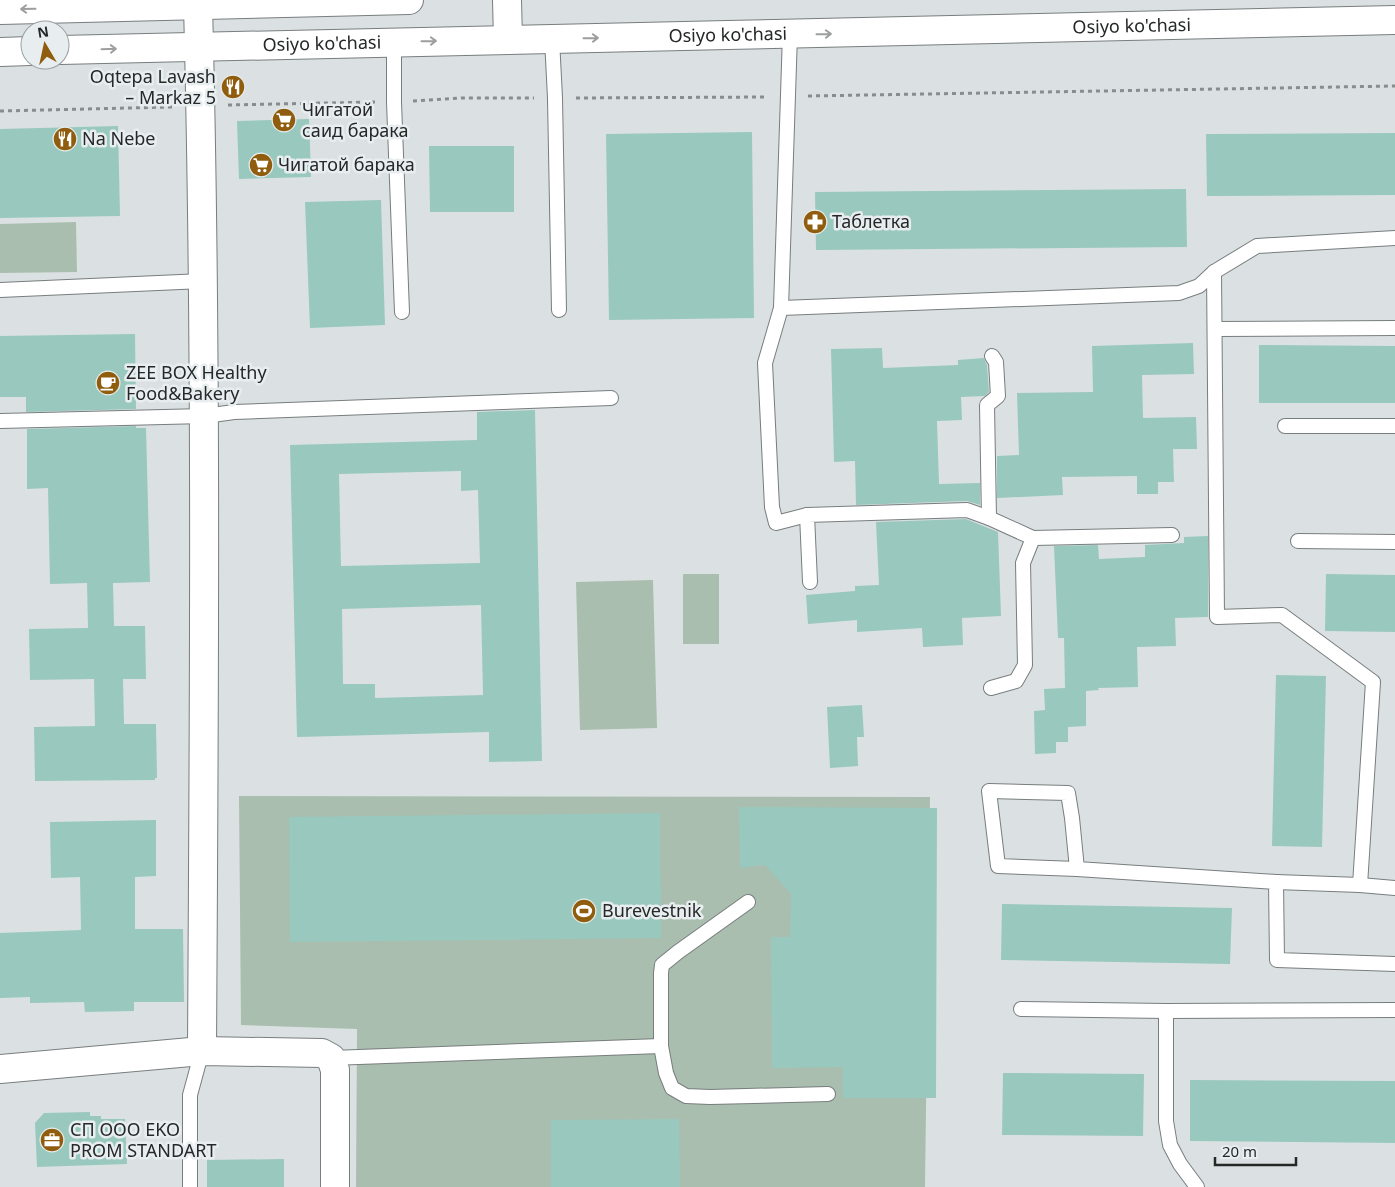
<svg xmlns="http://www.w3.org/2000/svg" width="1395" height="1187" font-family="'Noto Sans',sans-serif">
  <rect width="100%" height="100%" fill="#dbe1e2"/>
  <g fill="#a9beae">
    <polygon points="76,222 77,272 0,273 0,224"/>
    <rect x="683" y="574" width="36" height="70"/>
    <polygon points="653,580 657,728 580,730 576,582"/>
    <polygon points="239,796 930,797 925,1187 356,1187 357,1029 241,1025"/>
  </g>
  <g fill="#99c8be" fill-rule="evenodd">
    <polygon points="309,119 311,177 239,179 237,121"/>
    <polygon points="118,126 120,216 0,218 0,129"/>
    <polygon points="752,132 754,318 609,320 606,134"/>
    <polygon points="1395,133 1395,195 1207,196 1206,134"/>
    <polygon points="429,146 514,146 514,212 430,212"/>
    <polygon points="1186,189 1187,247 816,250 815,192"/>
    <polygon points="381,200 385,325 310,328 305,202"/>
    <polygon points="135,334 136,409 26,412 26,397 0,397 0,336"/>
    <polygon points="1193,343 1194,374 1142,375 1143,418 1196,417 1197,449 1173,449 1174,482 1158,482 1158,494 1137,494 1137,476 1062,477 1063,495 997,498 997,456 1019,455 1017,393 1093,392 1092,346"/>
    <polygon points="1259,345 1395,346 1395,403 1259,403"/>
    <polygon points="882,348 883,368 958,365 958,360 984,358 987,365 989,392 985,396 961,397 962,420 937,421 939,484 980,483 980,505 967,501 856,505 855,461 834,462 831,349"/>
    <path d="M535,410L542,761L489,762V732L297,737L290,445L477,440V412ZM461,471V491L478,490L480,563L341,566L339,474ZM481,605L483,695L375,698V684H343L342,609Z"/>
    <polygon points="136,426 136,428 146,428 150,582 113,583 114,626 145,626 146,679 123,679 124,724 156,724 157,778 155,778 155,780 35,781 34,727 95,726 94,679 30,680 29,629 88,628 87,583 50,584 48,488 27,489 27,429"/>
    <polygon points="966,519 998,532 1001,616 962,618 963,645 923,647 922,628 857,632 857,620 808,624 806,595 855,591 855,586 879,585 876,522"/>
    <polygon points="1208,536 1208,617 1175,618 1176,646 1137,647 1138,687 1098,688 1099,690 1086,691 1086,726 1068,727 1068,742 1056,742 1056,753 1035,754 1034,711 1045,710 1044,689 1065,688 1064,638 1058,638 1054,546 1098,545 1099,559 1145,557 1145,545 1184,543 1184,537"/>
    <polygon points="1326,574 1395,575 1395,632 1325,631"/>
    <polygon points="1276,675 1326,676 1322,847 1272,846"/>
    <polygon points="862,705 864,737 857,737 858,766 830,768 827,707"/>
    <polygon points="739,807 937,808 936,1098 843,1098 843,1067 772,1068 771,937 790,937 791,894 765,865 740,868"/>
    <polygon points="660,813 661,938 290,942 289,817"/>
    <polygon points="156,820 156,876 135,877 135,929 183,929 184,1002 134,1002 134,1011 85,1012 84,1002 30,1003 30,997 0,998 0,933 81,930 80,877 51,878 50,822"/>
    <polygon points="1002,904 1232,908 1230,964 1001,960"/>
    <polygon points="1003,1073 1144,1074 1143,1136 1002,1135"/>
    <polygon points="1190,1080 1395,1081 1395,1143 1190,1141"/>
    <polygon points="90,1112 90,1116 101,1116 101,1119 125,1119 127,1164 37,1167 35,1123 44,1113"/>
    <polygon points="679,1119 680,1187 551,1187 551,1120"/>
    <polygon points="284,1159 284,1187 207,1187 207,1160"/>
  </g>
  <g fill="none" stroke-linecap="round" stroke-linejoin="round">
    <g stroke="#787d7e" stroke-width="16">
      <g id="lane">
        <polyline points="790,34 781,308 765,363 772,507 776,523 807,515"/>
        <polyline points="552,39 555,98 559,310"/>
        <polyline points="394,42 394,102 402,312"/>
        <polyline points="1214,272 1217,617 1282,615 1373,682 1360,885 1276,882"/>
        <polyline points="0,290 203,281"/>
        <polyline points="781,308 1179,293 1199,286 1214,272 1257,246 1395,238"/>
        <polyline points="1216,329 1395,328"/>
        <polyline points="992,356 996,362 998,396 987,405 989,518 1033,538 1172,535"/>
        <polyline points="0,421 205,416 234,412 611,398"/>
        <polyline points="1285,426 1395,426"/>
        <polyline points="1298,541 1395,542"/>
        <polyline points="810,582 807,515 967,510 989,518"/>
        <polyline points="991,688 1016,681 1025,665 1023,563 1033,538"/>
        <polyline points="1077,869 998,866 989,791 1068,793 1072,818 1077,869 1276,882 1277,960 1395,964"/>
        <polyline points="1360,885 1395,888"/>
        <polyline points="1021,1009 1166,1011 1395,1010"/>
        <polyline points="1166,1011 1166,1121 1170,1145 1180,1164 1197,1187"/>
        <polyline points="661,1046 661,973 662,965 678,952 748,902"/>
        <polyline points="331,1058 661,1046 666,1073 672,1088 686,1096 710,1097 828,1094"/>
        <polyline points="190,1187 190,1095 202,1051"/>
      </g>
    </g>
    <g stroke="#787d7e" stroke-width="30">
      <g id="street">
        <polyline points="507,0 508,40"/>
        <path d="M198,5C207,354 204,702 202,1051"/>
        <polyline points="0,1069 202,1051 322,1053 331,1058 335,1070 335,1187"/>
      </g>
    </g>
    <g stroke="#787d7e" stroke-width="30">
      <g id="secondary">
        <polyline points="0,10 409,0"/>
        <path id="s1" d="M60,50C505,39 950,31 1395,20"/>
        <polyline points="0,52 30,51"/>
      </g>
    </g>
    <g stroke="#888c8c" stroke-width="3" stroke-dasharray="4 4" stroke-linecap="butt">
      <polyline points="808,96 1395,86"/>
      <polyline points="576,98 767,97"/>
      <polyline points="413,101 461,98 534,98"/>
      <polyline points="228,105 375,102"/>
      <polyline points="0,111 172,107"/>
    </g>
    <use href="#lane" stroke="#fff" stroke-width="14"/>
    <use href="#street" stroke="#fff" stroke-width="28"/>
    <use href="#secondary" stroke="#fff" stroke-width="28"/>
  </g>
  <defs><path id="oneway-shaft" d="M-6 0H5M1.5-3L5.5 0L1.5 3" fill="none" stroke-width="1.6" stroke-linecap="round" stroke-linejoin="round" transform="scale(1.25)"/></defs>
  <g stroke="#9d9e9e">
    <use href="#oneway-shaft" transform="translate(28 9) rotate(179)"/>
    <use href="#oneway-shaft" transform="translate(824 34) rotate(-1)"/>
    <use href="#oneway-shaft" transform="translate(591 38) rotate(-1)"/>
    <use href="#oneway-shaft" transform="translate(429 41) rotate(-1)"/>
    <use href="#oneway-shaft" transform="translate(109 49) rotate(-2)"/>
  </g>
  <defs>
    <g id="restaurant-disc" transform="scale(1.25)"><circle r="9.5" fill="#905d0e" stroke="#e8eeef"/><path d="M-5-6h1v4h1v-4h1v4h1v-4h1v5L-1.5 .5V6h-2V.5L-5-1ZM5-6V6H3V1.5H1.5Q1.5-4 5-6Z" fill="#fff"/></g>
    <g id="supermarket-disc" transform="scale(1.25)"><circle r="9.5" fill="#905d0e" stroke="#e8eeef"/><path d="M-6-5.5h2.5l.6 2H6L4.5 2H-2.5L-4.4-4H-6ZM-1.5 3.2a1.3 1.3 0 1 0 .1 0ZM3 3.2a1.3 1.3 0 1 0 .1 0Z" fill="#fff"/></g>
    <g id="pharmacy-disc" transform="scale(1.25)"><circle r="9.5" fill="#905d0e" stroke="#e8eeef"/><path d="M-2-6h4v4h4v4h-4v4h-4v-4h-4v-4h4Z" fill="#fff"/></g>
    <g id="cafe-disc" transform="scale(1.25)"><circle r="9.5" fill="#905d0e" stroke="#e8eeef"/><path d="M-5.5-4.5H6V0H3Q3 3.5 0 3.5H-2.5Q-5.5 3.5-5.5 0ZM3-3.2v2h1.7v-2ZM-6 4.5H4V6H-6Z" fill="#fff"/></g>
    <g id="stadium-disc" transform="scale(1.25)"><circle r="9.5" fill="#905d0e" stroke="#e8eeef"/><path d="M0-5a6.5 5 0 1 0 0 10a6.5 5 0 1 0 0-10ZM-3.5-1.8h7v3.6h-7Z" fill="#fff"/></g>
    <g id="office-disc" transform="scale(1.25)"><circle r="9.5" fill="#905d0e" stroke="#e8eeef"/><path d="M-6-3h4V-5.5h4V-3h4V5H-6ZM-1-4.5V-3h2v-1.5ZM-6 0V1H6V0Z" fill="#fff"/></g>
  </defs>
  <g fill-rule="evenodd">
    <use href="#restaurant-disc" x="233" y="87"/>
    <use href="#supermarket-disc" x="284" y="120"/>
    <use href="#restaurant-disc" x="65" y="139"/>
    <use href="#supermarket-disc" x="261" y="165"/>
    <use href="#pharmacy-disc" x="815" y="222"/>
    <use href="#cafe-disc" x="108" y="383"/>
    <use href="#stadium-disc" x="584" y="911"/>
    <use href="#office-disc" x="52" y="1140"/>
  </g>
  <g text-anchor="middle" stroke-width="5" stroke-linejoin="round" paint-order="stroke">
    <g font-size="18" fill="#262828" stroke="#e8eeef">
      <text dy="6" stroke="none"><textPath href="#s1" startOffset="1072">Osiyo ko'chasi</textPath></text>
      <text dy="6" stroke="none"><textPath href="#s1" startOffset="668">Osiyo ko'chasi</textPath></text>
      <text dy="6" stroke="none"><textPath href="#s1" startOffset="262">Osiyo ko'chasi</textPath></text>
    </g>
    <g font-size="18" fill="#262828" stroke="#e8eeef" text-anchor="start">
      <text x="216" y="83" text-anchor="end">Oqtepa Lavash<tspan x="216" dy="21">– Markaz 5</tspan></text>
      <text x="302" y="116">Чигатой<tspan x="302" dy="21">саид барака</tspan></text>
      <text x="82" y="145">Na Nebe</text>
      <text x="278" y="171">Чигатой барака</text>
      <text x="832" y="228">Таблетка</text>
      <text x="126" y="379">ZEE BOX Healthy<tspan x="126" dy="21">Food&amp;Bakery</tspan></text>
      <text x="602" y="917">Burevestnik</text>
      <text x="70" y="1136">СП ООО EKO<tspan x="70" dy="21">PROM STANDART</tspan></text>
    </g>
  </g>
  <g transform="translate(45 45) rotate(351)"><circle r="24" fill="#e8eeef" stroke="#9a9f9f"/>
  <path d="M0-4L9 19L0 12L-9 19Z" fill="#905d0e"/>
  <text y="-8" font-size="14" font-weight="bold" text-anchor="middle" fill="#262828">N</text>
  </g>
  <path d="M1215 1157v8h81v-8" fill="none" stroke="#262828" stroke-width="2.5"/>
  <text x="1222" y="1157" font-size="15" fill="#262828" stroke="#e8eeef" stroke-width="4" paint-order="stroke">20 m</text>
</svg>
